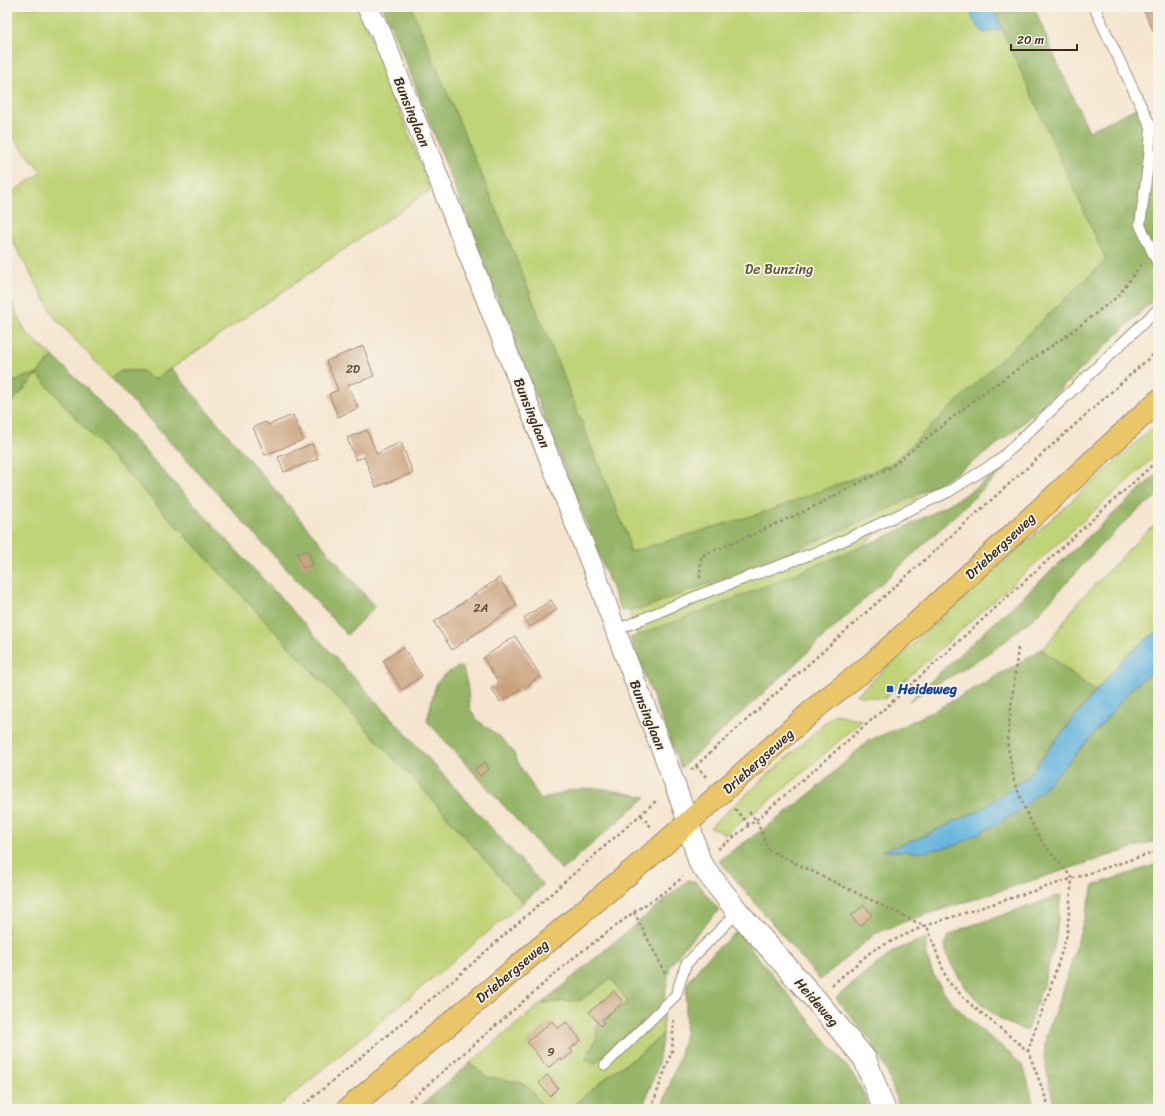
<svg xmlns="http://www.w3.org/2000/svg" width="1165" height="1116" font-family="Sriracha,sans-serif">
  <rect width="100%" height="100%" fill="#f7f3e8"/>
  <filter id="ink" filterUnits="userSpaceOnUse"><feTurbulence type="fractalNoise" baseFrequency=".025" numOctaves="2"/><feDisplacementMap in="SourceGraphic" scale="8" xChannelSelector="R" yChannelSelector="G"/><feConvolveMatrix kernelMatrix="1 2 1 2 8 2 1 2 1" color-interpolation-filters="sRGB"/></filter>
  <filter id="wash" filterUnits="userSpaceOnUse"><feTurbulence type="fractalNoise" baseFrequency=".012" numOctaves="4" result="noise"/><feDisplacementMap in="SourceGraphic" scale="16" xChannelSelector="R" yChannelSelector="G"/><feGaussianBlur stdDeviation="0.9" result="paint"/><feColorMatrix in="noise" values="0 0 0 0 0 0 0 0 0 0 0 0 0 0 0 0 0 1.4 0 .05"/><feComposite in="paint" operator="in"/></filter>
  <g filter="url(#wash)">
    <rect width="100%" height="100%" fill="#f5e5cf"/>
    <g fill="#bfd377" stroke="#7d7e4a">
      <polygon points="7,7 359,7 382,64 430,190 156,379 150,378 143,371 121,371 111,378 55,318 7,231 7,196 42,172 7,131"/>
      <polygon points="394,7 1010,7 1138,298 856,552 639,643 620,581"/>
      <polygon points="7,293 27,334 53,356 37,374 82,425 429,796 523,903 275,1109 7,1109 7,408 37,375 24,377 7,385"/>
      <polygon points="1158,423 1158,453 1143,467 884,699 856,695"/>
      <polygon points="1158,524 1158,630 1127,655 1095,691 1041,649 1045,647 1079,601 1147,531"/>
      <path d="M835,714L862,720C817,761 774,799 725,834L710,827Z"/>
      <polygon points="611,978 628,1002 598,1023 597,1037 586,1059 663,1005 663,1034 635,1058 613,1072 569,1109 545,1109 531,1090 502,1080 486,1077 470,1063 542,1003 581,1000"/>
    </g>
    <g fill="#97b568" stroke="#697043">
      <polygon points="383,7 411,7 412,9 503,226 627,535 630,552 768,511 891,464 1106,260 992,7 1034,7 1052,51 1089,131 1140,106 1158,142 1158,293 1151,302 1068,382 1014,431 979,458 944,481 878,514 777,558 644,608 621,611 509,328 414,82"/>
      <polygon points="53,356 92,394 397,724 543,885 523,903 429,796 82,425 37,374 7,408 7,385 24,377 37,374"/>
      <polygon points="171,368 375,607 347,635 111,378 121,371 143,371 150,378 156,379"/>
      <polygon points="1007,467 772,685 681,768 630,638 706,610 890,535 929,515 963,496"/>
      <polygon points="1158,473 1158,496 1140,508 1098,548 1036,616 999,646 962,670 929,688 909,701"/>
      <polygon points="1041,649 1095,691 1026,778 980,810 919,838 884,851 923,852 1013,815 1038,794 1091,738 1133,687 1158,668 1158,840 909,920 876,933 820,980 719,860 772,823 811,793 868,741 899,728 943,706 1028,658"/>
      <polygon points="457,667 463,668 467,684 470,709 477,720 501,738 512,750 520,766 541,800 570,790 600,788 646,797 562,870 427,721 436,684 443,676"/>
      <polygon points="1158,864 1158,1109 1057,1109 1052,1097 1044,1057 1046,1035 1064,988 1094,885"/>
      <polygon points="688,880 696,882 719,910 684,947 670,966 663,1005 594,1064 586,1059 597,1037 598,1023 628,1002 611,978 581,1000 542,1003"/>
      <path d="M1061,895L1055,943L1044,982L1027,1031C1019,1028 1009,1025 1002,1020C990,1012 977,1001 968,990C960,980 936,946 949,936C962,927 980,923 994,918C1017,910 1039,903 1061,895Z"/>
      <polygon points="737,931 852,1073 862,1090 869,1109 661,1109 679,1059 685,1033 687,984 703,962"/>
      <path d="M926,938C923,970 948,1001 971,1021C984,1033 998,1043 1011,1055C1014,1058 1019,1061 1022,1065C1026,1070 1032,1100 1035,1109H900L886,1069L871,1041L836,998L861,976L896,950Z"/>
      <polygon points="663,1034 657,1069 642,1109 569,1109 613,1072 635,1058"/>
      <polygon points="470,1063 486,1077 520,1082 531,1090 545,1109 417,1109"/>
    </g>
    <g fill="#61b2dc" stroke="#4e6e7d">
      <polygon points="968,7 992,7 1002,29 984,33 974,22"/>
      <polygon points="1158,630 1158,668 1133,687 1074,756 1038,794 1013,815 957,845 923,852 882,851 919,838 980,810 1026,778 1112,671 1127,655"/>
    </g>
    <g id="blocks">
      <g fill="#cba27d">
        <polygon points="1142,7 1158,7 1158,41"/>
        <polygon points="363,346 374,376 359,382 358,381 348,385 358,408 338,417 329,394 338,390 326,361"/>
        <polygon points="293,415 303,440 265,455 253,427 266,422 268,425"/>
        <polygon points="367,430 376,452 376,454 401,442 413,473 376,487 364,457 356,460 347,438"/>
        <polygon points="312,444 318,459 284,472 278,457"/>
        <polygon points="308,550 313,564 303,568 297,554"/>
        <polygon points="499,578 517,605 452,650 434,622"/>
        <polygon points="551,600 557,609 530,627 524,618"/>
        <polygon points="515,636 541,677 539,677 529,684 530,685 521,691 520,689 509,698 508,696 500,702 491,688 499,683 483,658"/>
        <polygon points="403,647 422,676 402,690 383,661"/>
        <polygon points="485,762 489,769 480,776 475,769"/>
        <polygon points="864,905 872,915 860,926 851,916"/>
        <polygon points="614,991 623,1002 602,1020 604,1023 601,1026 589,1012"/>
        <polygon points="552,1021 558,1029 566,1022 581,1040 570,1049 573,1052 562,1061 560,1058 548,1068 527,1042"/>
        <polygon points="547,1075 558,1088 550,1096 539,1083"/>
      </g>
    </g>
  </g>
  <g filter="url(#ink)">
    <use href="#blocks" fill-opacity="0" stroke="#988876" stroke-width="1"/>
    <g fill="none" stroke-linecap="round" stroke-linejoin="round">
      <g stroke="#988876" stroke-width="12">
        <g id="service">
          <polyline points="1094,7 1151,127 1149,157"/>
          <polyline points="1158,155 1149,157 1140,225 1158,264"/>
          <polyline points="614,631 699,595 825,549 948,492 998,461 1158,309"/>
          <polyline points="605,1065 676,995 686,964 738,912"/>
        </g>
      </g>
      <g stroke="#988876" stroke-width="22">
        <path id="minor" d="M367,7L381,33L602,591C627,669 663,744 688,823"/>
      </g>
      <g stroke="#988876" stroke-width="24">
        <polyline id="tertiary" points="688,823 700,863 738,912 815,999 865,1059 884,1109"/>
      </g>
      <g stroke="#988876" stroke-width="24">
        <polyline id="primary" points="348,1109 664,844 819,705 873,663 1158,401"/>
      </g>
      <g stroke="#988876" stroke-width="2.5" stroke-dasharray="3 3" stroke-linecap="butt">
        <polyline points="700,578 701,556 749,536 805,511 892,466 983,393 1066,336 1117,297 1141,265"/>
        <polyline points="1018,648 1007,741 1014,781 1027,814 1042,842 1072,878 1067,935 1048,995 1033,1035 1028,1051"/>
        <polyline points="696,766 706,777"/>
        <polyline points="691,770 1158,350"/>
        <polyline points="735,809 749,825"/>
        <polyline points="749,812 756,820 769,850 924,926 1158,851"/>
        <polyline points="641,815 651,827"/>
        <polyline points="718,849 756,820 883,710 1158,460"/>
        <polyline points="634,912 665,973"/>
        <polyline points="832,985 873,950 924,926 928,929 947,980 969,1003 1028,1051 1050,1109"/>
        <polyline points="299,1109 457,977 657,800"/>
        <polyline points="400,1109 572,959 634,912 666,891 683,877"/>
        <polyline points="651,1109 672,1051 674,1019"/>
      </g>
      <use href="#service" stroke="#fff" stroke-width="10"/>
      <use href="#minor" stroke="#fff" stroke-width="20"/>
      <use href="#tertiary" stroke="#fff" stroke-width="22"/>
      <use href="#primary" stroke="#eac669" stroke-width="22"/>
    </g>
  </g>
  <rect fill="#1a4fb4" stroke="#f7f3e8" stroke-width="1.5" x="886" y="685" width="8" height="8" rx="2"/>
  <g text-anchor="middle" stroke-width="3.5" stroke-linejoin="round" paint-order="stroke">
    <g font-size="12" fill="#5f4836">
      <text x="353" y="373">2D</text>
      <text x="481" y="612">2A</text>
      <text x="551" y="1056">9</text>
    </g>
    <g font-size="14" fill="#3b2a1e" stroke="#f7f3e8">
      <text transform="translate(412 112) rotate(68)" y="5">Bunsinglaan</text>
      <text transform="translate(532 413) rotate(68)" y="5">Bunsinglaan</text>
      <text transform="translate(1000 546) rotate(-43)" y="5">Driebergseweg</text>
      <text transform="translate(648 715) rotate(68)" y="5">Bunsinglaan</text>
      <text transform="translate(758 761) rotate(-42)" y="5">Driebergseweg</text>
      <text transform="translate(512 971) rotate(-40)" y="5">Driebergseweg</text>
      <text transform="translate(817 1002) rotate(49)" y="5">Heideweg</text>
    </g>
    <g font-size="14" fill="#5c5434" stroke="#f7f3e8">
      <text x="779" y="274">De Bunzing</text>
    </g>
    <g font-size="14" font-weight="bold" fill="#164399" stroke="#f7f3e8" text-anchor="start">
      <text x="898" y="694">Heideweg</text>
    </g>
  </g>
  <rect width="1165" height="1116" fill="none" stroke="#f7f3e8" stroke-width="24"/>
  <path d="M1011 44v6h66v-6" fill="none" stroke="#3b2a1e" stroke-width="2"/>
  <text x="1017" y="44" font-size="12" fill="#3b2a1e" stroke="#f7f3e8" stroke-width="3" paint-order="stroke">20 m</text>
</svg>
